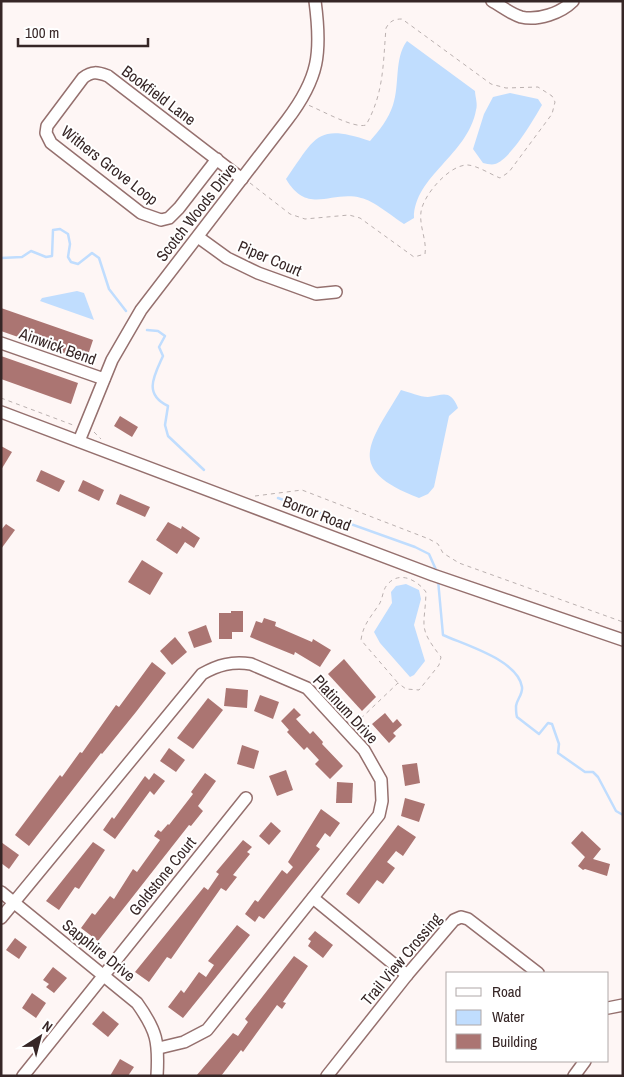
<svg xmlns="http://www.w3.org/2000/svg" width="624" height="1077" font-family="'Archivo Narrow',sans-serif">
  <rect width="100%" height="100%" fill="#fef6f5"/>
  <g fill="#c0ddfe">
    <path d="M407,41L475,91C475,96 478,104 476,110C468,155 414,176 414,218L404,224C393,217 373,200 361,198C331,190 308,216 286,179C316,137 316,123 370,141C379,131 389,118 393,105C400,84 394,58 407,41Z"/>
    <path d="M510,93L538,99L542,105C534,119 510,160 495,164C492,165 487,164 483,163L473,149L484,114L493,97Z"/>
    <polygon points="77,291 84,293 94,320 40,301 42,298"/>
    <path d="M401,390C409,392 420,397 428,397C442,396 450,388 458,408L449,416L434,487L428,494L419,498C344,469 369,444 401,390Z"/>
    <polygon points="406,584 419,590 421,599 414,625 425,661 414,675 410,677 380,643 374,632 392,603 391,592 396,586"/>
  </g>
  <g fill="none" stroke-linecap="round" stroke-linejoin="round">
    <g stroke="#c0ddfe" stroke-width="2.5">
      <polyline points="1,258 22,257 31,251 46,257 52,256 53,230 60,229 68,234 70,244 68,257 71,262 78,264 92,253 99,258 109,289 126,311"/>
      <path d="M147,330L158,331L165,336L159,347L163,356C154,376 143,394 168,406L165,425L168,436L204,470"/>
      <polyline points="278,498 415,547 429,554 437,572"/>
      <path d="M438,580L443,635C465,645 518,660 522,687C523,694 517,699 516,706C516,709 516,714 517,717L539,734L548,723L552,724L559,744L558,753L585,772H593L598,777L616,811L623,815"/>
    </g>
  </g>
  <g fill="#ab7572">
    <polygon points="1,308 93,340 86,361 1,331"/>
    <polygon points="1,356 78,383 71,404 1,379"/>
    <polygon points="120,416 138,427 132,437 114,426"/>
    <polygon points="1,446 12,452 1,470"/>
    <polygon points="41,470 65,481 59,492 36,481"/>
    <polygon points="83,480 104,490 99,501 78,491"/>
    <polygon points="120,494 150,507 145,517 116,504"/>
    <polygon points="168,522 181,529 182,526 200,538 194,548 185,542 177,554 156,540"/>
    <polygon points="6,524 15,530 1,549 1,530"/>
    <polygon points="142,560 163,573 150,595 128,582"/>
    <polygon points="231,611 243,611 243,632 232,632 232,639 219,639 219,613 231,613"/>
    <polygon points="264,618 276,622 275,626 312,642 313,639 331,650 320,667 295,652 294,655 250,637 256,621 262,623"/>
    <polygon points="206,625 212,642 194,648 188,632"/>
    <polygon points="175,637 187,652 172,665 160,651"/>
    <polygon points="344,659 376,697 362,711 328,674"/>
    <polygon points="152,662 166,673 136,712 102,754 101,753 29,846 15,835 60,775 62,777 80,752 82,753 116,705 119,707"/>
    <polygon points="226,688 248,690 247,708 224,706"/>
    <polygon points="260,695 279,702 273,719 254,711"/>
    <polygon points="208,698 223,710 193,749 177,738"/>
    <polygon points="294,708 301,715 296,719 310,734 313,731 323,742 322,744 343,766 330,779 315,764 319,760 307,747 304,750 287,732 289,730 281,721"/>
    <polygon points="385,713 393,723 397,719 402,725 393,733 396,736 389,743 372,724"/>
    <polygon points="242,745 259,751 254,769 237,764"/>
    <polygon points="169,748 185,760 176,772 160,761"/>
    <polygon points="417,763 420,783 405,786 402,765"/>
    <polygon points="286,770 293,790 277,796 269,776"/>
    <polygon points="154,773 165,781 154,795 150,791 115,839 103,830 112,817 114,819 145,776 149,780"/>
    <polygon points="205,773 216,781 198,806 203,811 191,826 189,825 98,941 81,928 92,913 95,915 110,896 114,899 133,869 137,872 160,840 154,836 158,830 161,832 168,824 169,825 193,794 191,792"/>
    <polygon points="337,782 353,783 352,803 336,803"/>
    <polygon points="405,798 425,804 419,822 401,816"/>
    <polygon points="321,809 340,823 330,837 325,833 316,846 320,849 264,919 259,916 255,922 245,914 255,900 258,902 282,870 287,874 293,867 288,862"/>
    <polygon points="271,822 281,831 269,845 259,836"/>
    <polygon points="398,825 416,837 403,856 396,851 387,862 395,868 383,884 377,880 359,904 346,894"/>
    <polygon points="582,831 601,849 593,859 610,864 607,876 585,869 583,870 578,866 585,857 571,843"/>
    <polygon points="243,840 252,847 247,852 250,854 233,875 237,877 226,891 221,888 171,959 167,957 149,982 135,972 204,887 208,890 219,874 216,872"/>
    <polygon points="1,842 19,855 9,869 1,863"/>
    <polygon points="93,842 105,850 79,889 75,887 59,910 46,901"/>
    <polygon points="237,925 250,935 183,1018 168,1007 181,990 184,993 199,972 206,977 214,965 208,961"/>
    <polygon points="315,931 333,945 323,958 308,946 311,941 308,939"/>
    <polygon points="15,938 27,947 19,959 6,950"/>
    <polygon points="294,956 308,966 283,1002 286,1003 282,1009 277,1005 243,1052 241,1050 221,1076 196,1076 233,1033 238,1036 248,1022 245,1019"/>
    <polygon points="53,967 67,978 54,993 46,987 49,984 43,980"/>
    <polygon points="32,993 46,1003 36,1018 22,1008"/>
    <polygon points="103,1011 119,1024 108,1037 92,1024"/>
    <polygon points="120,1059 134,1067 128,1076 110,1076"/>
  </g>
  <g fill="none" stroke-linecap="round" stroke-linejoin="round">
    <g stroke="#95706e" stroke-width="14">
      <g id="minor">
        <path d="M492,1C501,6 511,14 521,17C538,21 561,13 573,1"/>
        <path d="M217,159L179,208L169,218L161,220L141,213L51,143L46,133L47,126L83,78C92,71 97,72 108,76L242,179"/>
        <polyline points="198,237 227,258 258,273 316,294 336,292"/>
        <polyline points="1,343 104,379"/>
        <polyline points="1,412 433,575 623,640"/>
        <path d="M79,441L112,360L141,310L287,120C319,78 322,53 315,1"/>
        <path d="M1,892L137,1003C157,1031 159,1042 157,1076"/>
        <polyline points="313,898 407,975"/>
        <path d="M1,918L202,674C218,665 232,661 251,664L307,688L364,750L381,780L382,801L379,815L207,1030L184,1042L159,1048"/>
        <polyline points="608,1008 623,1005"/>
        <polyline points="23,1076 246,798"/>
        <polyline points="327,1076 407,975 454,920 461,917 468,919 538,973"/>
        <polyline points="574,1076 585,1061"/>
      </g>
    </g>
    <g stroke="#bbb1b0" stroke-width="1" stroke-dasharray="4 4" stroke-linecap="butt">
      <path d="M250,183L290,214L305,219L349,215L360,218L414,257L425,254C427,240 419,226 421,212C423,195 450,164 468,165C478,166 490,174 500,178L509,172L552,114L555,102L552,96L538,87L506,88L491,84L402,19C394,19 390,21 386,28C383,64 384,93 366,125C354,129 321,110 308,105"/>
      <polyline points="1,398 73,425"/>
      <polyline points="94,432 101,439"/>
      <polyline points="255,496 302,490 429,539 438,544 443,553 459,563 623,622"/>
      <path d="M355,724L398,683L406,689L419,690L439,665L441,657C417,626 425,628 426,592C417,580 399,570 387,585C382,591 383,600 378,606C370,618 363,625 361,640L398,683"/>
    </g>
    <use href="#minor" stroke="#fff" stroke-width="11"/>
  </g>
  <g text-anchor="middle" stroke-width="4" stroke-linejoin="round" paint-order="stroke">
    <g font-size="16" fill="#362626" stroke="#fff">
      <text transform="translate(159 95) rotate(37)" y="6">Bookfield Lane</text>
      <text transform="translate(110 165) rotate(38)" y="6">Withers Grove Loop</text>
      <text transform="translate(196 212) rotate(-52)" y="6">Scotch Woods Drive</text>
      <text transform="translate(270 258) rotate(23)" y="6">Piper Court</text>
      <text transform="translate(58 346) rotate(20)" y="6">Ainwick Bend</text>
      <text transform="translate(317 513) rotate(21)" y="6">Borror Road</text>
      <text transform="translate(346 709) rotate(47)" y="6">Platinum Drive</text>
      <text transform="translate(162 876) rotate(-51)" y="6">Goldstone Court</text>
      <text transform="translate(99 950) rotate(39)" y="6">Sapphire Drive</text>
      <text transform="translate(401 959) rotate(-50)" y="6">Trail View Crossing</text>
    </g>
  </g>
  <rect width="624" height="1077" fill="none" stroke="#362626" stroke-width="5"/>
  <rect x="446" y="972" width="162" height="90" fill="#ffffff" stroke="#afa8a8"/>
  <rect x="456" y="988" width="25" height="8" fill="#ffffff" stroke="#afa8a8"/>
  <text x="492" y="997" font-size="15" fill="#362626">Road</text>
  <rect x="456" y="1010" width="25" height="15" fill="#c0ddfe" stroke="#afa8a8"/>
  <text x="492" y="1022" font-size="15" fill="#362626">Water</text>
  <rect x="456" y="1034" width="25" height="15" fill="#ab7572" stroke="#afa8a8"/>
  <text x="492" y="1047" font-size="15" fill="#362626">Building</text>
  <g transform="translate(40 1037) rotate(36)" stroke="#ffffff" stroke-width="4" paint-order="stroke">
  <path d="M0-4L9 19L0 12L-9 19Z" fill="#362626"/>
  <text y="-8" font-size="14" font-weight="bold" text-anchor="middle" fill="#362626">N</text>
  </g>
  <path d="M18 38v8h130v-8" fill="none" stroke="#362626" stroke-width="2.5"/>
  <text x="25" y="38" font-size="15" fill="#362626" stroke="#ffffff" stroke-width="4" paint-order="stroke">100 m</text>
</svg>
